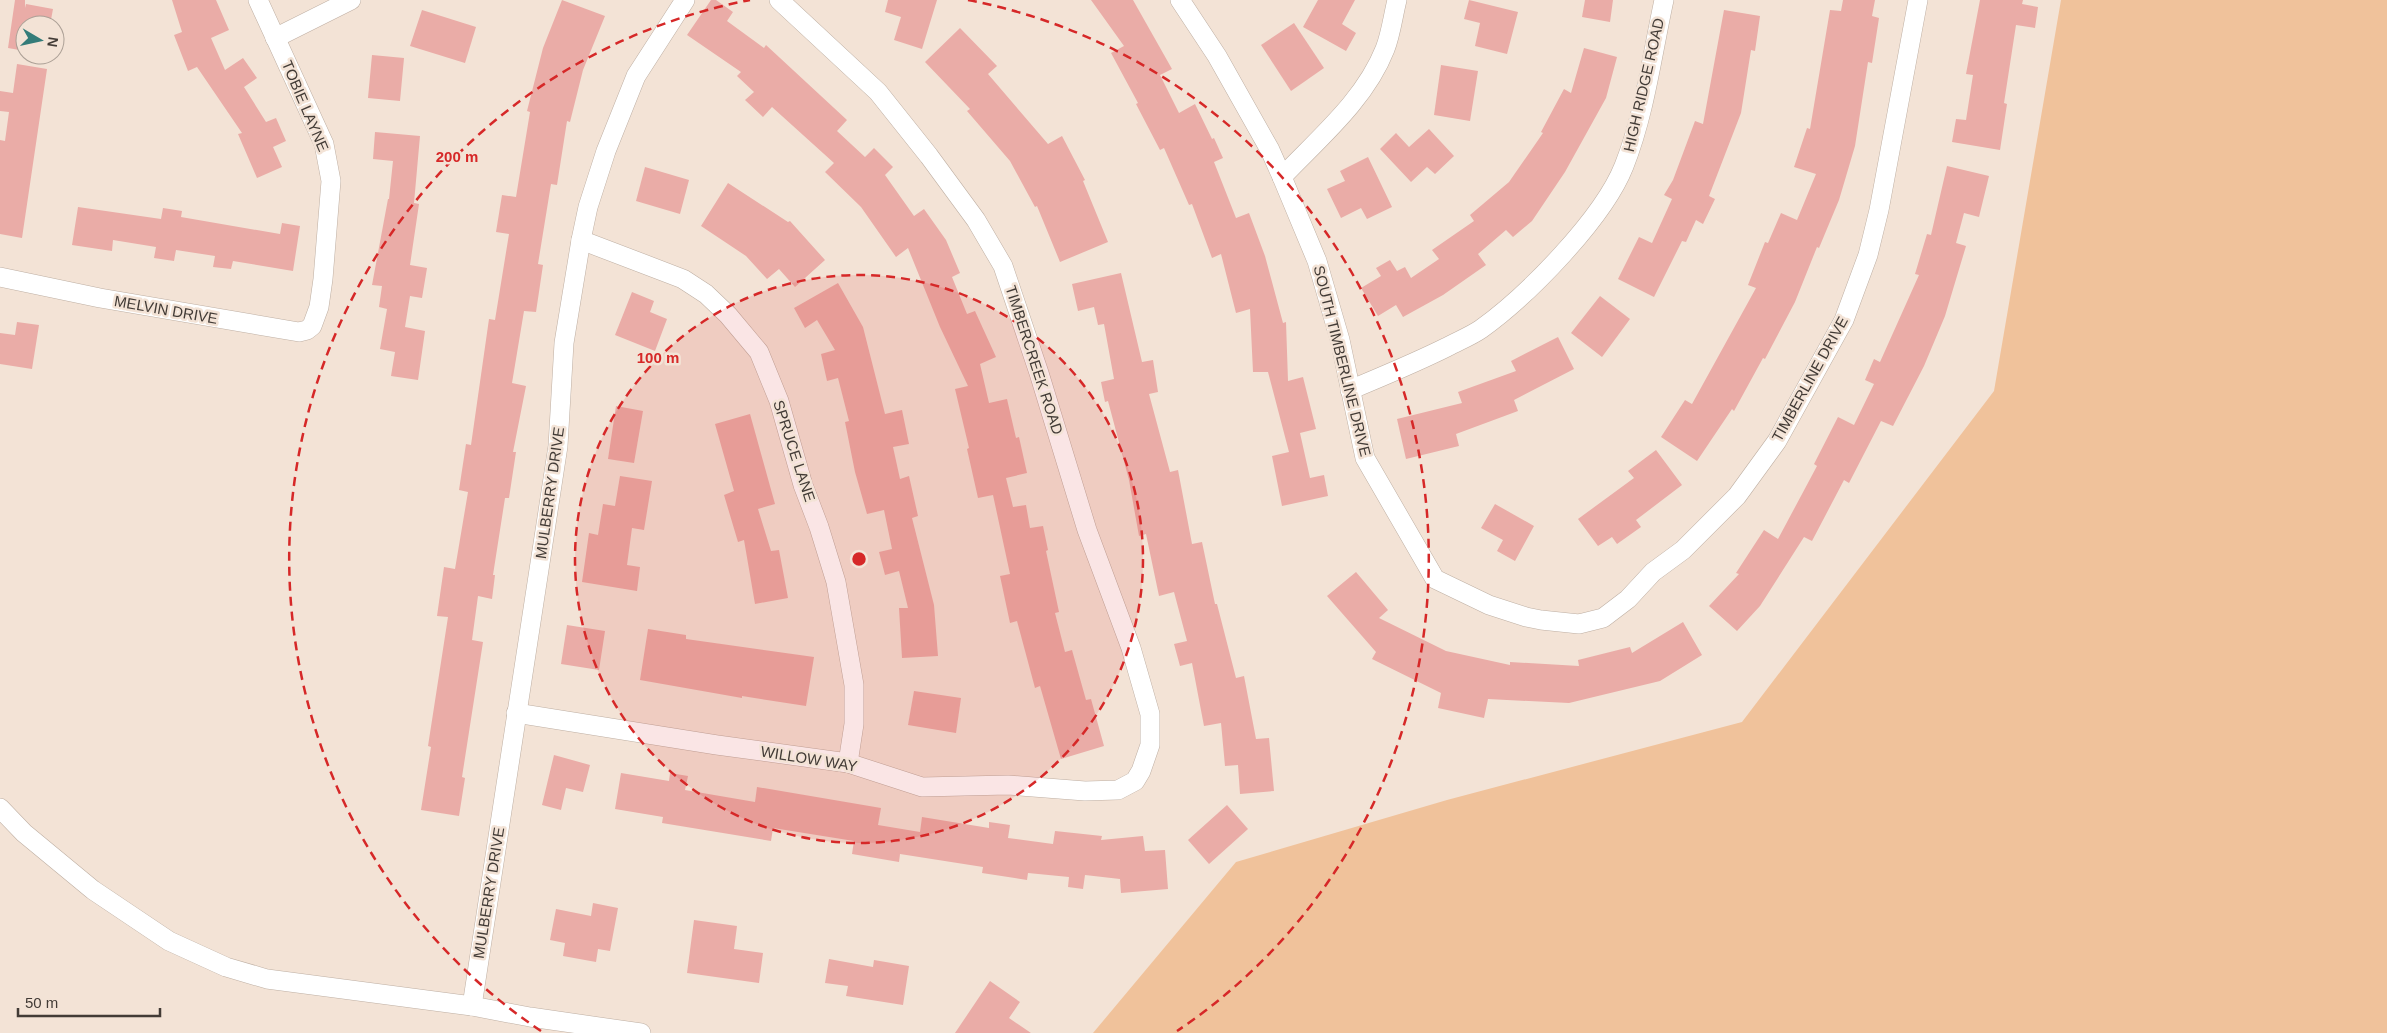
<svg xmlns="http://www.w3.org/2000/svg" width="2387" height="1033" font-family="Helvetica,sans-serif">
  <rect width="100%" height="100%" fill="#f3e3d6"/>
  <polygon fill="#f0c29b" points="2061,0 2387,0 2387,1033 1093,1033 1236,862 1447,800 1742,722 1994,391"/>
  <g fill="#eaaca7">
    <polygon points="15,0 25,0 25,8 26,4 53,9 50,25 25,25 25,51 8,48"/>
    <polygon points="172,0 216,0 229,30 211,38 225,70 243,58 257,78 244,87 266,122 276,118 286,141 273,147 282,167 257,178 238,134 242,133 197,67 188,71 174,35 182,32"/>
    <polygon points="562,0 605,16 583,70 570,122 567,121 557,185 551,184 538,264 543,265 536,312 524,311 512,383 526,386 513,452 516,452 509,498 505,498 493,575 495,575 492,599 478,596 472,640 483,642 462,777 465,778 459,816 421,810 431,747 428,746 448,617 437,616 444,567 455,569 468,492 459,490 466,444 471,445 489,319 495,320 509,234 496,232 502,195 516,197 530,112 527,111 543,48"/>
    <polygon points="711,0 716,0 733,12 727,21 764,48 766,45 847,120 837,131 865,157 874,148 893,167 885,175 914,216 924,209 946,240 960,273 952,277 967,314 975,311 996,357 980,364 989,403 1007,399 1016,438 1019,437 1027,473 1006,478 1013,507 1026,505 1030,528 1043,526 1048,550 1046,551 1059,612 1055,613 1065,652 1072,650 1086,700 1091,699 1104,746 1061,759 1040,686 1035,688 1017,621 1010,623 1000,576 1010,574 993,495 978,498 967,449 969,448 955,389 968,386 940,327 908,248 896,257 861,207 825,172 834,163 772,107 763,117 745,100 754,92 737,76 741,72 687,35"/>
    <polygon points="888,0 937,0 922,49 894,40 901,17 885,12"/>
    <polygon points="1091,0 1133,0 1172,69 1160,75 1179,113 1195,104 1212,139 1214,138 1223,158 1214,162 1236,218 1249,213 1265,256 1283,323 1286,322 1288,381 1303,377 1316,429 1300,433 1310,478 1324,475 1328,496 1282,506 1272,456 1289,452 1268,372 1253,372 1250,309 1236,313 1221,254 1212,258 1192,204 1189,205 1164,148 1160,150 1136,104 1138,103 1111,53 1124,46"/>
    <polygon points="1318,0 1355,0 1342,24 1356,33 1346,51 1303,27"/>
    <polygon points="1469,0 1518,12 1507,54 1475,46 1480,23 1464,19"/>
    <polygon points="1585,0 1613,0 1610,22 1582,17"/>
    <polygon points="1843,0 1875,0 1872,16 1879,18 1872,63 1868,62 1855,146 1839,200 1819,248 1817,247 1795,302 1765,359 1763,358 1734,411 1732,409 1697,461 1661,437 1685,400 1692,404 1756,288 1748,285 1765,242 1768,243 1781,213 1797,220 1816,174 1794,167 1807,128 1810,129 1830,10 1841,11"/>
    <polygon points="1980,0 2023,0 2022,4 2038,7 2035,28 2016,25 2004,103 2007,104 2000,150 1952,142 1956,119 1966,120 1973,75 1966,74"/>
    <polygon points="422,10 476,27 465,63 410,46"/>
    <polygon points="1724,10 1760,16 1755,51 1751,50 1741,113 1709,196 1715,199 1703,224 1696,220 1686,242 1682,241 1654,297 1618,279 1639,237 1652,243 1672,199 1664,195 1673,180 1695,121 1703,124"/>
    <polygon points="1294,23 1324,68 1291,91 1261,45"/>
    <polygon points="960,28 997,66 988,74 1048,144 1062,136 1085,180 1083,181 1108,242 1060,262 1037,206 1035,207 1010,161 967,111 970,109 925,62"/>
    <polygon points="1584,48 1617,57 1606,98 1565,172 1532,221 1513,237 1506,230 1478,254 1486,265 1443,295 1403,317 1396,305 1378,316 1361,288 1381,276 1376,268 1390,260 1397,271 1405,267 1411,278 1439,259 1432,250 1474,221 1470,215 1509,182 1543,133 1541,132 1564,89 1571,93"/>
    <polygon points="372,55 404,58 400,101 368,98"/>
    <polygon points="17,64 47,69 22,238 0,234 0,140 5,141 9,112 0,111 0,91 13,93"/>
    <polygon points="1441,65 1478,71 1470,121 1434,115"/>
    <polygon points="1429,129 1454,156 1435,174 1427,167 1411,182 1380,149 1396,133 1409,147"/>
    <polygon points="375,132 420,136 414,203 419,204 410,265 427,268 422,298 410,296 405,327 425,331 418,380 391,376 395,352 380,349 387,309 379,307 382,286 372,285 388,199 389,199 393,161 373,159"/>
    <polygon points="1368,157 1392,207 1367,219 1361,208 1341,218 1327,189 1345,181 1340,171"/>
    <polygon points="1947,166 1989,176 1979,217 1964,213 1956,243 1966,246 1945,316 1924,366 1893,426 1881,421 1849,483 1844,480 1812,541 1804,537 1760,606 1737,631 1709,606 1739,574 1736,573 1764,530 1778,539 1817,466 1814,464 1838,417 1854,425 1874,384 1865,380 1874,359 1880,362 1919,275 1915,274 1927,234 1931,235"/>
    <polygon points="645,167 689,180 680,214 636,201"/>
    <polygon points="728,183 788,222 790,221 825,260 795,287 779,269 767,279 746,256 701,226"/>
    <polygon points="78,207 161,219 163,208 182,211 181,217 280,234 282,223 300,226 293,271 233,261 231,269 213,267 215,256 176,250 174,261 154,258 156,247 113,240 112,251 72,245"/>
    <polygon points="1121,273 1142,362 1153,360 1158,392 1149,394 1170,472 1178,470 1192,544 1202,542 1215,604 1217,604 1236,678 1244,676 1256,739 1269,738 1274,791 1240,794 1238,765 1225,766 1221,723 1204,726 1192,663 1180,666 1174,644 1187,641 1174,592 1159,596 1146,534 1139,536 1129,480 1108,401 1105,402 1101,382 1114,379 1104,324 1098,325 1094,307 1078,311 1072,284"/>
    <polygon points="838,283 863,327 885,414 902,410 909,444 893,447 900,479 909,476 918,516 912,518 934,605 938,656 902,658 899,608 908,608 899,571 885,575 879,552 892,549 884,510 867,514 855,472 845,422 849,421 838,378 827,381 821,354 835,350 817,320 805,328 794,308"/>
    <polygon points="632,292 654,301 650,312 667,319 655,351 615,335"/>
    <polygon points="1600,296 1630,319 1602,357 1571,333"/>
    <polygon points="17,322 39,325 32,369 0,364 0,333 15,335"/>
    <polygon points="1558,337 1574,369 1514,400 1518,411 1456,434 1459,446 1406,459 1397,419 1462,403 1458,392 1516,371 1511,361"/>
    <polygon points="616,406 643,411 634,463 608,459"/>
    <polygon points="750,414 775,504 758,509 771,551 779,550 788,598 755,604 744,540 738,542 724,495 734,491 715,424"/>
    <polygon points="1656,450 1682,485 1636,520 1641,527 1617,544 1612,537 1598,546 1578,519 1634,478 1628,471"/>
    <polygon points="620,476 652,481 644,530 632,528 627,565 640,567 637,591 582,582 589,533 598,535 603,504 615,506"/>
    <polygon points="1495,504 1534,526 1515,561 1497,551 1503,540 1481,528"/>
    <polygon points="1356,572 1388,610 1379,618 1446,651 1510,665 1510,662 1579,666 1578,660 1630,647 1632,653 1683,622 1702,655 1660,681 1569,703 1488,699 1484,718 1438,708 1441,693 1372,659 1376,652 1327,596"/>
    <polygon points="567,625 605,631 599,670 561,664"/>
    <polygon points="648,629 686,635 686,639 814,657 806,706 742,696 742,698 640,680"/>
    <polygon points="914,691 961,698 956,733 908,725"/>
    <polygon points="554,755 590,765 583,792 566,788 561,810 542,805"/>
    <polygon points="621,773 669,781 670,773 688,776 685,790 755,802 757,787 881,808 878,825 920,832 922,817 989,828 989,822 1010,825 1008,838 1053,844 1055,831 1102,836 1101,840 1143,836 1145,851 1165,850 1168,889 1121,893 1120,879 1085,875 1083,889 1068,887 1069,877 1028,873 1027,880 982,873 983,867 900,854 899,862 852,854 854,841 773,828 771,841 662,823 663,817 615,809"/>
    <polygon points="1227,805 1248,829 1209,864 1188,840"/>
    <polygon points="593,903 618,908 610,951 598,949 596,962 563,956 565,943 550,940 556,909 591,916"/>
    <polygon points="694,920 737,926 734,949 763,953 759,983 687,973"/>
    <polygon points="829,959 873,967 874,960 909,966 903,1005 846,996 848,986 825,983"/>
    <polygon points="990,981 1020,1002 1009,1018 1031,1033 955,1033"/>
  </g>
  <g fill="none" stroke-linecap="round" stroke-linejoin="round">
    <g stroke="#beafa3" stroke-width="20">
      <g id="minor">
        <polyline points="1180,0 1217,56 1270,150 1282,177 1317,261 1340,340 1365,458 1435,579 1489,605 1526,617 1541,620 1579,624 1603,618 1628,599 1653,572 1683,550 1737,496 1777,441 1844,320 1868,255 1879,210 1918,0"/>
        <polyline points="275,38 351,0"/>
        <path d="M1282,177C1319,138 1365,100 1385,49C1391,34 1393,16 1397,0"/>
        <polyline points="581,240 683,279 706,294 728,315 759,352 779,401 803,485 819,527 836,582 854,685 854,724 848,763"/>
        <polyline points="0,277 100,298 299,332 307,330 312,326 319,307 323,279 331,181 324,144 258,0"/>
        <path d="M1350,390C1383,376 1415,363 1447,347C1458,341 1471,336 1481,329C1527,296 1603,219 1624,166C1645,113 1652,55 1664,0"/>
        <polyline points="516,713 717,745 848,763 922,787 1008,785 1085,791 1118,790 1135,781 1141,771 1150,745 1150,714 1131,648 1087,530 1039,373 1003,266 976,220 929,156 878,92 779,0"/>
        <polyline points="0,808 24,833 93,890 169,941 226,967 267,979 472,1006 530,1017 641,1033"/>
        <polyline points="472,1006 558,446 564,343 581,240 588,207 606,151 636,76 685,0"/>
      </g>
    </g>
    <use href="#minor" stroke="#fff" stroke-width="19"/>
  </g>
  <circle cx="859" cy="559" r="284" fill="#d62828" fill-opacity=".12"/>
  <g fill="none" stroke="#d62828" stroke-width="2.5" stroke-dasharray="9 6">
    <circle cx="859" cy="559" r="284"/>
    <path d="M541 1031A569 569 0 0 1 750 0M968 0A569 569 0 0 1 1177 1031"/>
  </g>
  <g text-anchor="middle" stroke-width="5" stroke-linejoin="round" paint-order="stroke">
    <g font-size="15" fill="#423b36" stroke="#f3e3d6">
      <text transform="translate(1644 85) rotate(-77)" y="5">HIGH RIDGE ROAD</text>
      <text transform="translate(305 106) rotate(67)" y="5">TOBIE LAYNE</text>
      <text transform="translate(166 310) rotate(10)" y="5">MELVIN DRIVE</text>
      <text transform="translate(1034 360) rotate(72)" y="5">TIMBERCREEK ROAD</text>
      <text transform="translate(1342 361) rotate(76)" y="5">SOUTH TIMBERLINE DRIVE</text>
      <text transform="translate(1810 379) rotate(-61)" y="5">TIMBERLINE DRIVE</text>
      <text transform="translate(794 451) rotate(72)" y="5">SPRUCE LANE</text>
      <text transform="translate(550 493) rotate(-82)" y="5">MULBERRY DRIVE</text>
      <text transform="translate(809 759) rotate(9)" y="5">WILLOW WAY</text>
      <text transform="translate(489 893) rotate(-81)" y="5">MULBERRY DRIVE</text>
    </g>
  </g>
  <circle cx="859" cy="559" r="8" fill="#d62828" stroke="#f3e3d6" stroke-width="2.5"/>
  <g font-size="15" text-anchor="middle" font-weight="bold" fill="#d62828" stroke="#f3e3d6" stroke-width="5" stroke-linejoin="round" paint-order="stroke">
    <text x="457" y="162">200 m</text>
    <text x="658" y="363">100 m</text>
  </g>
  <g transform="translate(40 40) rotate(99)"><circle r="24" fill="#f3e3d6" stroke="#aca096"/>
  <path d="M0-4L9 19L0 12L-9 19Z" fill="#347c79"/>
  <text y="-8" font-size="14" font-weight="bold" text-anchor="middle" fill="#423b36">N</text>
  </g>
  <path d="M18 1008v8h142v-8" fill="none" stroke="#423b36" stroke-width="2.5"/>
  <text x="25" y="1008" font-size="15" fill="#423b36" stroke="#f3e3d6" stroke-width="4" paint-order="stroke">50 m</text>
</svg>
